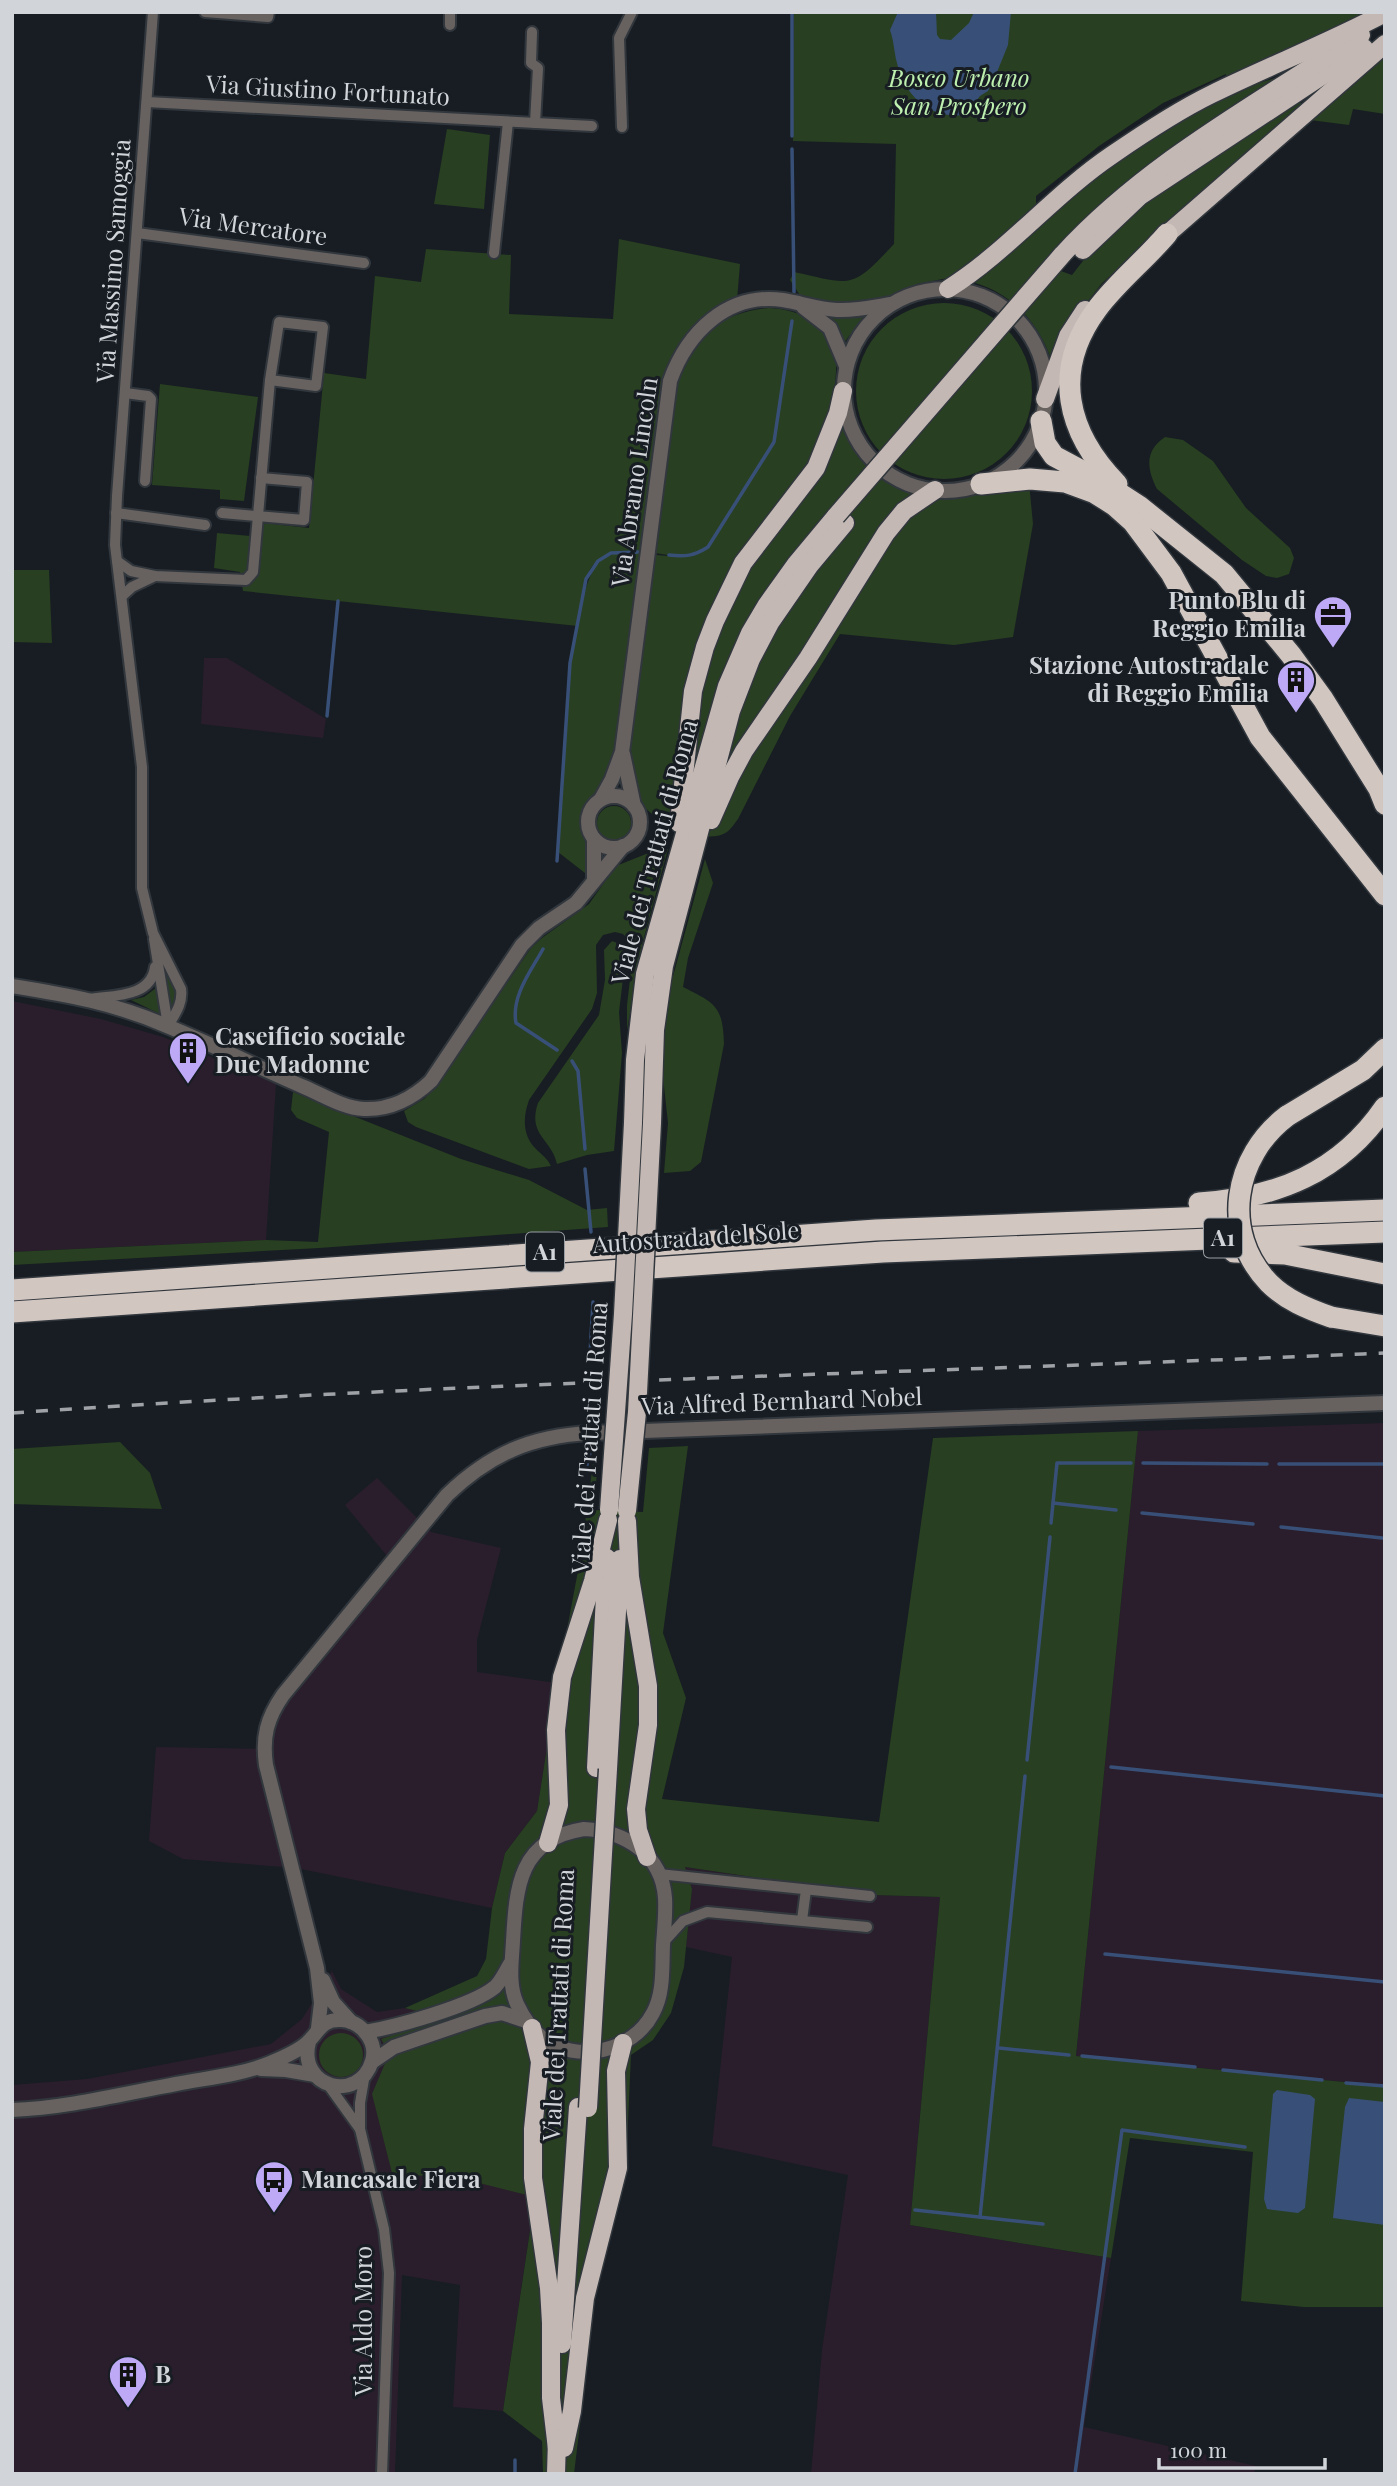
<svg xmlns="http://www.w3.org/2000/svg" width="1397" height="2486" font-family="'Playfair Display',serif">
  <rect width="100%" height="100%" fill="#171d23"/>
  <g fill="#2a1e2c">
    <polygon points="204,658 227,658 326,719 323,738 201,724"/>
    <polygon points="12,1001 101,1019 163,1037 276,1084 266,1240 12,1252"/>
    <polygon points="1385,1423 1385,2086 1076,2056 1138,1431"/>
    <polygon points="377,1478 431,1532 501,1548 477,1640 477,1672 557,1683 537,1811 505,1853 492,1908 296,1868 183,1859 149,1841 156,1747 267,1749 279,1715 301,1677 364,1597 387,1556 345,1505"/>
    <polygon points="685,1867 872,1895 940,1897 910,2225 1111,2258 1084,2427 1256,2466 1254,2474 811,2474 822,2350 848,2175 712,2146 732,1957 686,1947 692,1889"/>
    <polygon points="332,1971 341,1989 377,2012 405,2008 433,2014 467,2180 535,2196 503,2411 453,2407 460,2285 402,2275 395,2474 12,2474 12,2085 87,2079 271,2044 302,2019"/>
  </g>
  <g fill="#283f21">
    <path d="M794,12H1371L1225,79L1226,74L1163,103L1099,146L1036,196V207L985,255L953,277L917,284L886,299L837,307L801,297L790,280L794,272C853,285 851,290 894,244L896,144L793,141Z"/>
    <polygon points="1385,55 1385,114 1353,109 1349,125 1310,120"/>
    <path d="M1275,78L1270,87L1151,167L1058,270L1072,275L1086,257L1143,203L1296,103H1302V107L1102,283L1063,333L1052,362C1040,324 1013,294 975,283L1066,201L1118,162L1211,103L1237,90Z"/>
    <polygon points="447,129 490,135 484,209 434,204"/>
    <path d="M619,239L740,264L737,300C701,314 679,336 666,373L642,552C606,548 584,560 583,599C592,564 601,549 640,553L617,751L597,796L590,801L581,820V829L589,848V859L585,873L558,852L571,663L578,626L243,591L240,572L214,568L217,533L261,537L263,523L309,528L324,373L366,379L375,276L421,282L426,249L511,255L509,314L613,319Z"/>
    <circle cx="944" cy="391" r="88"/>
    <path d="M770,308C801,310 833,324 836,360C837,377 833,397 831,414H842C860,461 895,496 948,494C961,493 973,488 986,487C1000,485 1015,484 1029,482L1033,524L1013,637L954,645L840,634L790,716L738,819C735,823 731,829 727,832C705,847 651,821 639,800C631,785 631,768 630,751L656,555L681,557L655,553C659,519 663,485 667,452C670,427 671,401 678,377C690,335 728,310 770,308Z"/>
    <polygon points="866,313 844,343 821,315"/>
    <polygon points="160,384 258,397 244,501 220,499 220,490 152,485"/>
    <path d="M1165,437L1183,440L1213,461L1246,508L1290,548L1294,558L1289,574L1277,578L1266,576L1242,560L1157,489C1147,469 1144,451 1165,437Z"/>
    <polygon points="12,570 49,570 52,643 12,642"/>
    <circle cx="614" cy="823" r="17"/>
    <path d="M668,849L643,941L627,1030V1005L633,954L632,945L623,934L615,932L603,935L596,945L597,993L592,1009L529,1100C523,1117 522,1135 536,1149C542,1155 547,1158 551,1166L529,1169L416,1127L408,1122L404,1111L424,1099L434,1089L531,948L542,938L589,904L616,866L646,854Z"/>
    <path d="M705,859L713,883L688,958L683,987C715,1003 723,1006 724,1044L701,1162L690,1171L664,1173L668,1123L662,1068L666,1018L672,980Z"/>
    <path d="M612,941L623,945L626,954L619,1012L622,1053L614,1151L587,1155L557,1164C552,1139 527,1135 538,1103L599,1015L605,980L604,950Z"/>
    <path d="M165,969C174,984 181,993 171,1010L162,970Z"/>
    <polygon points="156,988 160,1014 131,1000 144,997"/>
    <polygon points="293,1092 461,1159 529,1180 587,1210 607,1208 608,1227 319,1248 12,1265 12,1252 266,1240 318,1242 329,1132 297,1118 291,1110"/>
    <polygon points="599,1419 595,1510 643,1512 649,1448 688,1446 663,1633 686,1698 662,1799 879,1822 933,1438 1138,1431 1076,2056 1385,2086 1385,2307 1304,2307 1241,2301 1253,2152 1130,2138 1111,2258 910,2225 940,1897 872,1895 685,1867 692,1889 684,1967 671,2013 653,2040 631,2055 626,2166 595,2299 574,2474 543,2474 542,2441 503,2411 535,2197 467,2180 392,2173 372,2094 386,2061 403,2037 384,2044 381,2039 408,2030 433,2015 405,2008 477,1976 486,1959 492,1908 505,1853 537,1811 557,1683 580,1560"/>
    <polygon points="120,1442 150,1473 162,1509 12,1504 12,1449"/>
    <circle cx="341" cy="2055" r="22"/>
  </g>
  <g fill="#385077">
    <path d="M898,12H936L937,35L940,39L951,40L969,23L974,12H1011L1008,45L997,72L988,91L980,96L965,115C930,119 905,97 897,63C894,52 894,41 890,30Z"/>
    <polygon points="1277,2090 1310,2095 1315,2099 1305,2208 1298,2213 1267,2209 1264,2199 1273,2094"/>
    <polygon points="1349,2098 1385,2102 1385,2225 1333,2218 1345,2107"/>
  </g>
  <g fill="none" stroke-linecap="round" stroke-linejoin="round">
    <g stroke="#385077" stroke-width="3.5">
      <polyline points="792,12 792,136"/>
      <polyline points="792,149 794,292"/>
      <path d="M669,555C685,557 694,556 708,547L774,442L792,321"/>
      <polyline points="327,716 338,601"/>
      <polyline points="557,861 570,663 586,579 598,561 611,553 638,552"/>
      <path d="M543,949C531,971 511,996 516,1023L557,1050"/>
      <polyline points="572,1061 578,1071 585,1149"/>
      <polyline points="585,1169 591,1232"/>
      <polyline points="590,1354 593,1302"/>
      <polyline points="1143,1463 1267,1464"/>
      <polyline points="1279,1464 1385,1464"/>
      <polyline points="584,1476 591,1449"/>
      <polyline points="1053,1503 1116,1510"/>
      <polyline points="1142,1513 1253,1524"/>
      <polyline points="1051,1523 1057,1463 1131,1463"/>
      <polyline points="1281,1527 1382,1538"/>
      <polyline points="1027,1760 1050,1537"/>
      <polyline points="1111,1767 1385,1796"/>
      <polyline points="1105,1954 1385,1982"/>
      <polyline points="999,2048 1069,2055"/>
      <polyline points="1082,2056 1195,2067"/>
      <polyline points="1223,2070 1322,2080"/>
      <polyline points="1346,2083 1385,2086"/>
      <polyline points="915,2210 1043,2224"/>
      <polyline points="980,2217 1025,1776"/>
      <polyline points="515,2474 515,2460"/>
      <polyline points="1075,2474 1122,2130 1245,2147"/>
    </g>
    <g stroke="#31373d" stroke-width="14">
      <g id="minor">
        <path d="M153,12L117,496L115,545L142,767V888L153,933L181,989C183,1004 175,1014 168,1026"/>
        <polyline points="205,12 268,17 269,12"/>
        <polyline points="450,25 450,12"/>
        <polyline points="532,32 531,63 538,68 535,123"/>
        <polyline points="147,102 592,126"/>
        <polyline points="622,127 619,38 632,12"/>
        <polyline points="137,233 364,263"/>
        <polyline points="494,253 508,122"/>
        <polyline points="125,393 148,396 151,399 145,481"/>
        <polyline points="116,513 205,525"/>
        <polyline points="222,513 304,520 307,482 261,478"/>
        <polyline points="117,561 131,571 155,576 246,580 253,572 270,380 316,386 323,327 279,322 270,380"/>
        <polyline points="122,596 132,587 155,576"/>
        <polyline points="154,939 168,1026"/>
        <path d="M89,999C113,995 151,998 155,967"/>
        <polyline points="659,1874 870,1896"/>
        <polyline points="802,1920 806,1890"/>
        <polyline points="663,1943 683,1921 707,1912 867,1927"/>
        <polyline points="365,2074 360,2103 360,2129 384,2229 389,2273 382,2474"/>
        <polyline points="329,2086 360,2129"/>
      </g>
    </g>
    <g stroke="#31373d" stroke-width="18">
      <g id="tertiary">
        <circle cx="945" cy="390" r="101"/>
        <polyline points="803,307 830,328 846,366"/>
        <polyline points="623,754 634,806"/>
        <circle cx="614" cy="822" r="26"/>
        <path d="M601,799L612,779L622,752L670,381C687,333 727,292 783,300C801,303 819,309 837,310C854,311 873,307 891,304"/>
        <polyline points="594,878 594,839"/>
        <path d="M12,986C68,995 114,1003 167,1026C213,1045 258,1067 304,1087C323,1095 343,1108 364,1109C390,1110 412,1099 431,1081L522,945L539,928L576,903L623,846"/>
        <path d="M584,1829C624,1831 662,1854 665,1898C666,1913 664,1930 663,1945C662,1968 664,1993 653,2013C633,2052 577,2064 542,2038C531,2029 523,2017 517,2004C508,1984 512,1962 513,1941C516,1887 519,1839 584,1829Z"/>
        <polyline points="323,1980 333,2002 351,2022"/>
        <path d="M318,2028L321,2003L317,1968L266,1765C262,1737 267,1718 283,1695L447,1495C490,1454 531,1436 590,1433L1385,1403"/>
        <path d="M365,2032C395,2027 472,2006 495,1987C502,1980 505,1972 510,1964"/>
        <polyline points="372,2062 394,2047 485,2016 502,2013 526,2021"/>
        <polyline points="261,2069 286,2070 315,2075"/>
        <path d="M12,2110C67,2108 122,2094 176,2084C207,2078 241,2075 270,2063C282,2058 297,2052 307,2043C319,2032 321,2019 341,2020C361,2021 378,2041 372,2061C359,2104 297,2088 309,2042"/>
      </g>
    </g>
    <g stroke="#31373d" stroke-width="21">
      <g id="trunk">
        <polyline points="1157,243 1385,44"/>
        <polyline points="1083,250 1140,196 1364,48"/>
        <path d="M1062,255C1146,163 1258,103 1361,35"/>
        <path d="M948,289C1008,251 1053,195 1112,155C1144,133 1177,111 1212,94C1269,66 1328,43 1385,13"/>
        <polyline points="1045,399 1068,336 1085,310"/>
        <polyline points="711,820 730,777 744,751 808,658 886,533 904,511 935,490"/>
        <polyline points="679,823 693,691 705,647 715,621 743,563 816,468 838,413 843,391"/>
        <polyline points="633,1123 635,1060 645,974 727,686 750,633 766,606 796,564 836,516"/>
        <polyline points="652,1123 655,1030 664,966 731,711 751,659 770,623 810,565 845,523"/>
        <polyline points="627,1521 630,1577 648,1686 648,1725 636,1809 638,1830 647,1857"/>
        <polyline points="596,1768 607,1558"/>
        <polyline points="608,1769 620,1559"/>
        <polyline points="548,1843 559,1805 556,1730 562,1677 593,1581 608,1520"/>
        <polyline points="532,2028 540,2062 533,2129 533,2178 549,2288 551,2323 551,2398 557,2449"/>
        <polyline points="562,2344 578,2107"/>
        <polyline points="564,2448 572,2411 585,2298 618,2168 616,2071 623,2043"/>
        <polyline points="556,2474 557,2439"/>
      </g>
    </g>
    <g stroke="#31373d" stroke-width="24">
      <g id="motorway">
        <polyline points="1041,421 1045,443 1054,456 1099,480 1139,506 1224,574 1291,655 1323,699 1379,789 1385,804"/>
        <polyline points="981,484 1030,479 1065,482 1095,493 1114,505 1133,522 1171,573 1260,737 1385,895"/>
        <path d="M1117,484C1067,433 1051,371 1097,309C1117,282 1145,260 1167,234"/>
        <polyline points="1287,1116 1363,1070 1385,1049"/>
        <path d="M1199,1203C1276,1198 1340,1173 1385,1107"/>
        <polyline points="1234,1252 1285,1254 1385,1274"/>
        <polyline points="12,1290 876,1230 1385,1210"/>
        <polyline points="12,1312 883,1252 1385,1232"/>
        <polyline points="1331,1317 1385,1326"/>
      </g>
    </g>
    <use href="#minor" stroke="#676260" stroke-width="10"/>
    <use href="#tertiary" stroke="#676260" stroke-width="14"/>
    <use href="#trunk" stroke="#c3b8b3" stroke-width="18"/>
    <use href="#motorway" stroke="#d2c6c1" stroke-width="21"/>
    <path stroke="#9fa3a8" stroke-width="3.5" stroke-dasharray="12 12" stroke-linecap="butt" d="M12,1413C469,1381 927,1373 1385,1353"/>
    <g stroke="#31373d" stroke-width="21" stroke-linecap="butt">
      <g id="trunk-bridge">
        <polyline points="836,516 1062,255"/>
        <polyline points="609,1510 623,1314 633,1123"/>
        <polyline points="627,1511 637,1412 652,1123"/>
        <polyline points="588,2108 608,1769"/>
      </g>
    </g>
    <g stroke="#31373d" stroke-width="24" stroke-linecap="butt">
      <path id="motorway-bridge" d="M1287,1116C1234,1156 1220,1232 1269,1283C1286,1300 1308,1309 1331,1317"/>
    </g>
    <use href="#trunk-bridge" stroke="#c3b8b3" stroke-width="18"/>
    <use href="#motorway-bridge" stroke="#d2c6c1" stroke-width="21"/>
  </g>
  <defs>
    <g id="office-pin" transform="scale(2.0125)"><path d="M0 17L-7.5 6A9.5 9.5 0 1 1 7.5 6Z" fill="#bda9f5" stroke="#171d23"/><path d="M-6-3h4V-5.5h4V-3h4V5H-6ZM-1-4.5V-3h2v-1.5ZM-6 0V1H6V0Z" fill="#111"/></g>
    <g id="building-pin" transform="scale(2.0125)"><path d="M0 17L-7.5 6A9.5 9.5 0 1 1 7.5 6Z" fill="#bda9f5" stroke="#171d23"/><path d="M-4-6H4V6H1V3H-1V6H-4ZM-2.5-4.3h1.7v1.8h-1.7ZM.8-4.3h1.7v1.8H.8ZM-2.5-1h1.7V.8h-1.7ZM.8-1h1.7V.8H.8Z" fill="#111"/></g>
    <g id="bus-pin" transform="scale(2.0125)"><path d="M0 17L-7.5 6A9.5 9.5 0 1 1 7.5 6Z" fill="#bda9f5" stroke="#171d23"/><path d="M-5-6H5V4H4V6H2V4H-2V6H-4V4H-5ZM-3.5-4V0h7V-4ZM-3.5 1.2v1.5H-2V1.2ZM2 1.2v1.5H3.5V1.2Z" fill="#111"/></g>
  </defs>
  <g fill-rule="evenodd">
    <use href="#office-pin" x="1333" y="615"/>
    <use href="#building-pin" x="1296" y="680"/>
    <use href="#building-pin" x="188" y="1051"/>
    <use href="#bus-pin" x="274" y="2180"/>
    <use href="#building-pin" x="128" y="2375"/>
  </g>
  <g text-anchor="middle" stroke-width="6" stroke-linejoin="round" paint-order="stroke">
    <g fill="#171d23" stroke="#999ea3" stroke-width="2">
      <rect x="1204" y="1218.5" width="38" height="39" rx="5"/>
      <rect x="526" y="1232.5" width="38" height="39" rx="5"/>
    </g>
    <g font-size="23" font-weight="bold" fill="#d1d5da">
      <text x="1223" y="1246">A1</text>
      <text x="545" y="1260">A1</text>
    </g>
    <g font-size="24" font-style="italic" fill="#bef1b0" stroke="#171d23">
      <text x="959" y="87">Bosco Urbano<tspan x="959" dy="28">San Prospero</tspan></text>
    </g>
    <g font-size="24" fill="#d1d5da" stroke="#171d23">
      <text transform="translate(328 91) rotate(3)" y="8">Via Giustino Fortunato</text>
      <text transform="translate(253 227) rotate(8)" y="8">Via Mercatore</text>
      <text transform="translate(114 261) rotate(-86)" y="8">Via Massimo Samoggia</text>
      <text transform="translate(635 482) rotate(-82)" y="8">Via Abramo Lincoln</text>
      <text transform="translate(655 852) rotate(-75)" y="8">Viale dei Trattati di Roma</text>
      <text transform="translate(696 1238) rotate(-4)" y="8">Autostrada del Sole</text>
      <text transform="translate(782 1402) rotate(-2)" y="8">Via Alfred Bernhard Nobel</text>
      <text transform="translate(590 1438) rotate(-86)" y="8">Viale dei Trattati di Roma</text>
      <text transform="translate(559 2005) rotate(-87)" y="8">Viale dei Trattati di Roma</text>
      <text transform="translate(364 2321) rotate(-90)" y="8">Via Aldo Moro</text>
    </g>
    <g font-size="24" font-weight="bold" fill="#d1d5da" stroke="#171d23" text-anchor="start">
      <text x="1306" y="609" text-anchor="end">Punto Blu di<tspan x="1306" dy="28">Reggio Emilia</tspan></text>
      <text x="1269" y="674" text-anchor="end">Stazione Autostradale<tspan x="1269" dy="28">di Reggio Emilia</tspan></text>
      <text x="215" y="1045">Caseificio sociale<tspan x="215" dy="28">Due Madonne</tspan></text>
      <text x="301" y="2188">Mancasale Fiera</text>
      <text x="155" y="2383">B</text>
    </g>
  </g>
  <rect width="1397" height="2486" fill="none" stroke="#d1d5da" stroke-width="28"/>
  <path d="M1159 2458v10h166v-10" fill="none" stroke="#d1d5da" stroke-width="3.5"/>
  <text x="1170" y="2458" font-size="21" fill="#d1d5da" stroke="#171d23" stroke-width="5" paint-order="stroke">100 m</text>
</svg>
